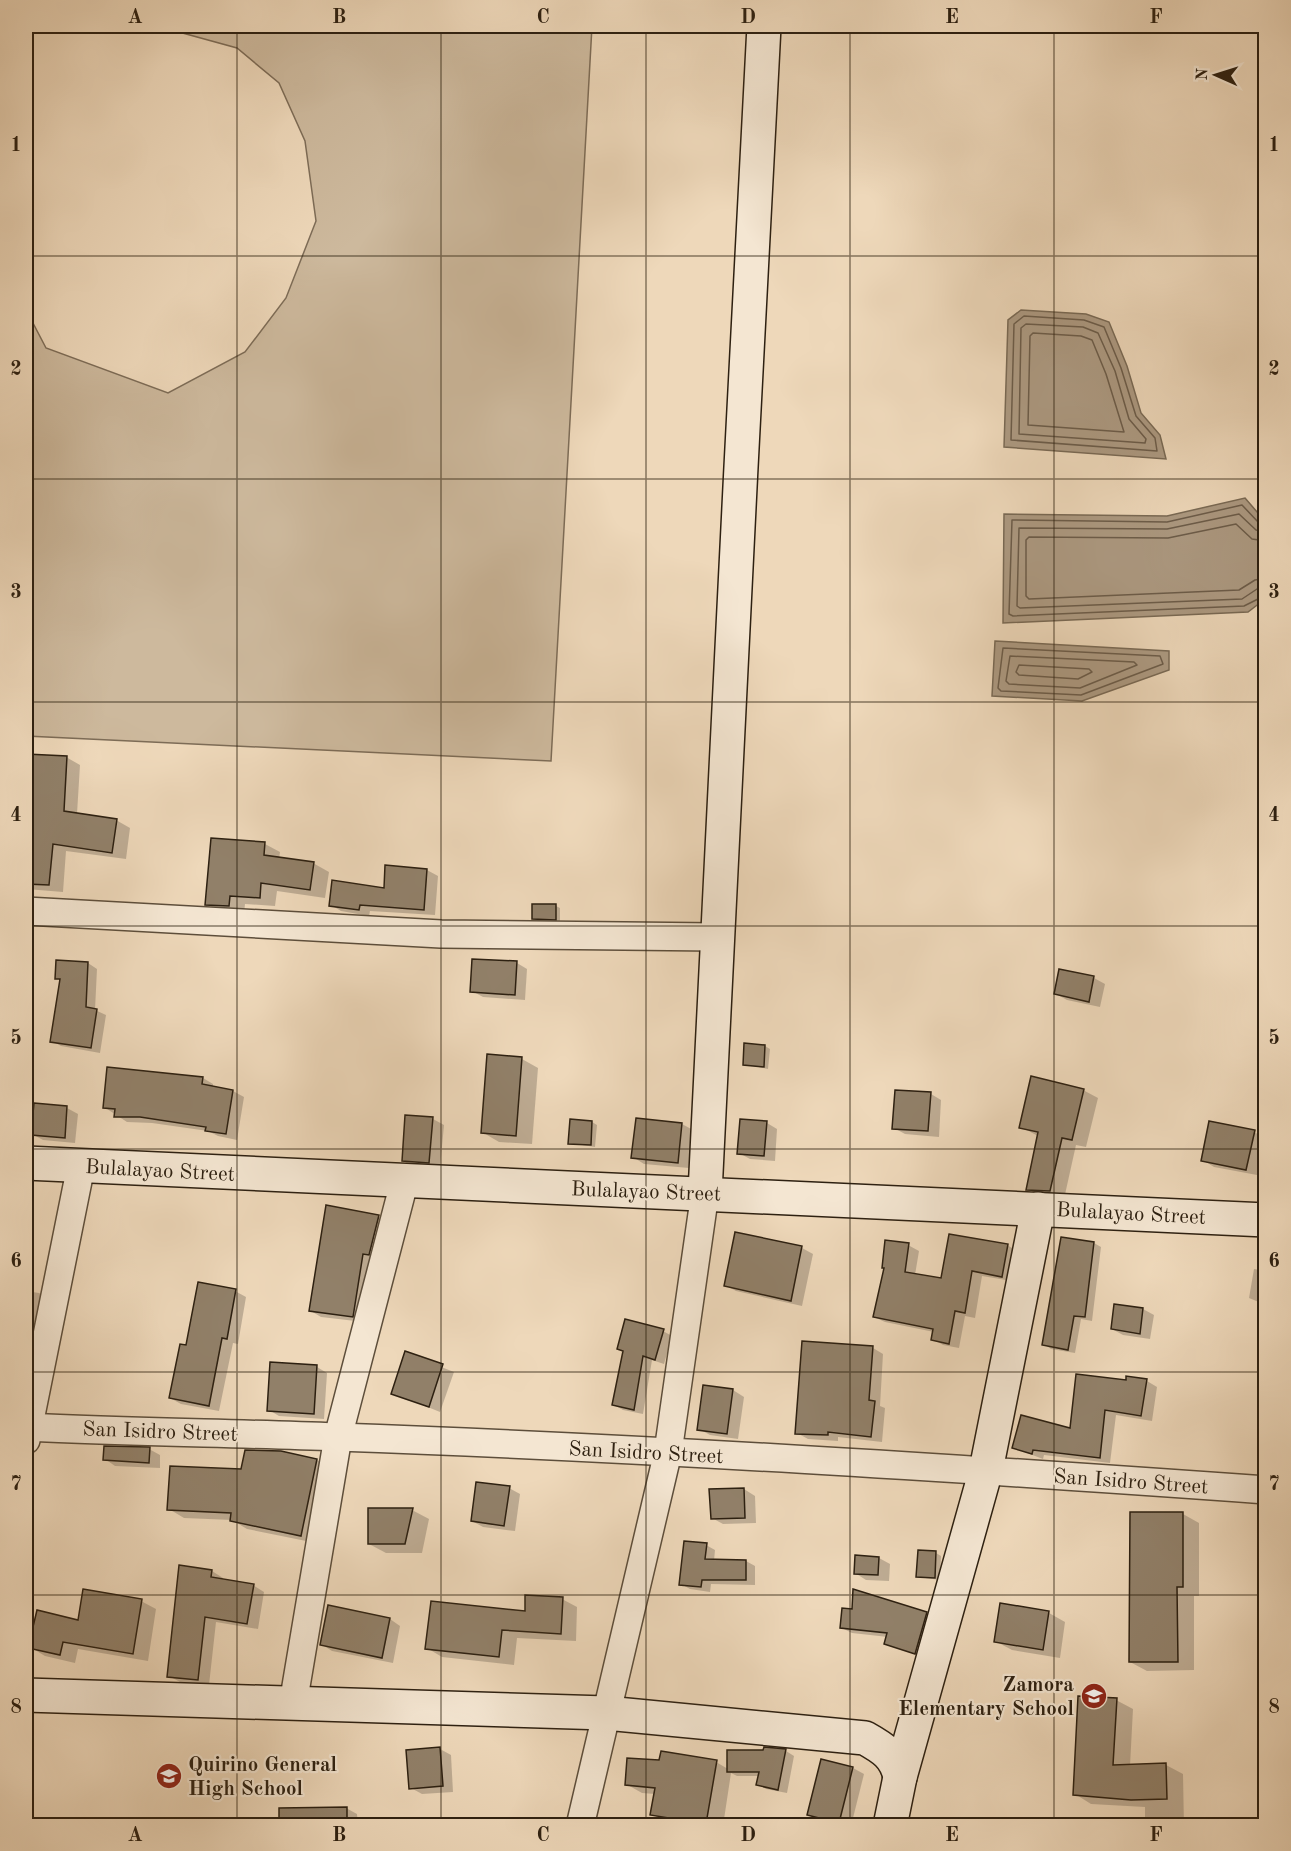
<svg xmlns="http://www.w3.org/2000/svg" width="1291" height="1851" font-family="'Old Standard TT',serif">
  <rect width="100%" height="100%" fill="#eed8ba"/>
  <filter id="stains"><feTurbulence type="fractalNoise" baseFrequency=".00333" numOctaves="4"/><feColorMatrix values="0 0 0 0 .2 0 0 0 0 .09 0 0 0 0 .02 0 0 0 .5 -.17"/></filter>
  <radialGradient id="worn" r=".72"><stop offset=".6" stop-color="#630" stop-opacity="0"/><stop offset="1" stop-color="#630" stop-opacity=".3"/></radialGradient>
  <polygon fill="#cdb99d" stroke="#7d6c57" stroke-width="1.5" points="157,26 592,26 551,761 26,736 26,290 33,323 46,348 168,393 245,352 286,298 316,221 305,141 279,83 237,48"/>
  <g fill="#ac9981" stroke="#796954" stroke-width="1.5">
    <polygon points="1021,310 1086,314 1109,322 1127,366 1141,413 1160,435 1166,459 1004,447 1008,320"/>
    <polygon points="1245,498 1264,520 1265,599 1248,612 1003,623 1004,514 1167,516"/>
    <polygon points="995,641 1169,651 1169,670 1082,701 992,696"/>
  </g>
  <g fill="#0003">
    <polygon points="26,755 66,757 80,765 77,814 116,820 130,828 126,859 66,851 63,892 26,889"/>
    <polygon points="265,844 280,852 279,859 313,863 329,872 325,898 277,891 275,906 245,904 244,914 222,913 207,904"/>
    <polygon points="387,867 427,870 438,876 435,915 370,911 369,916 341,911 331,905 385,889"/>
    <polygon points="556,906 560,908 560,921 538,921 533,918"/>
    <polygon points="57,962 88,963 97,969 95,1010 106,1015 100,1053 61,1046 52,1041 61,981 57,978"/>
    <polygon points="517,963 527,969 525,1000 483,997 472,991"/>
    <polygon points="1061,971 1094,978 1105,984 1100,1007 1067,1000 1056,994"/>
    <polygon points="765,1046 770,1049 768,1069 744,1064"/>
    <polygon points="522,1059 538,1068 532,1144 499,1142 482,1132"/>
    <polygon points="203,1078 213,1084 213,1087 233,1091 244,1097 237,1140 218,1136 208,1131 152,1123 127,1122 104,1107"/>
    <polygon points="1083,1090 1098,1098 1086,1147 1076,1145 1064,1199 1042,1198 1028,1189 1038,1136 1021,1127"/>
    <polygon points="931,1094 941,1100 939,1137 905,1134 894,1128"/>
    <polygon points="35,1105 67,1108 78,1114 75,1143 43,1140 32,1134"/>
    <polygon points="433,1119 444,1125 440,1168 414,1167 403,1161"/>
    <polygon points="592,1122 597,1125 595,1147 569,1143"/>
    <polygon points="767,1123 777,1129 775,1161 750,1159 739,1153"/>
    <polygon points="682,1124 693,1130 689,1168 644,1164 633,1157"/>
    <polygon points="1254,1132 1265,1138 1257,1175 1214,1167 1203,1160"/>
    <polygon points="327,1207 379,1217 390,1223 364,1322 321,1317 311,1311"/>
    <polygon points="736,1234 802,1248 813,1254 802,1306 736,1291 725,1285"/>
    <polygon points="1094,1243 1101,1247 1092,1321 1081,1319 1075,1353 1051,1349 1044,1344"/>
    <polygon points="908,1245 919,1251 915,1275 942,1280 1007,1245 1017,1251 1012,1281 982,1276 975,1318 965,1316 959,1348 943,1345 933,1339 934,1332 885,1322 874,1317"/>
    <polygon points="1254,1269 1266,1271 1266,1305 1249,1298"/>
    <polygon points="26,1291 39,1293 50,1299 26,1387"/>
    <polygon points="235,1291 246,1297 238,1344 233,1343 219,1411 181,1404 170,1398 187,1347"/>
    <polygon points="1116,1305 1143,1309 1154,1315 1150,1339 1123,1335 1112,1329"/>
    <polygon points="663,1331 672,1336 664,1364 652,1360 643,1414 623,1410 614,1405 624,1351"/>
    <polygon points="873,1348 883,1354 880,1406 885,1408 882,1442 838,1437 838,1441 808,1439 797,1433"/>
    <polygon points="406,1353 454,1372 440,1412 393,1393"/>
    <polygon points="317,1367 327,1373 324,1419 279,1416 269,1410"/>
    <polygon points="1127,1381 1147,1381 1157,1387 1152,1421 1116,1415 1110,1463 1044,1455 1043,1459 1014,1448 1071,1430"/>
    <polygon points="704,1387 733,1390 744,1397 738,1439 710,1435 699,1429"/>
    <polygon points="149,1449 160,1455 160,1468 115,1466 105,1459"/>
    <polygon points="281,1452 317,1460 332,1469 316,1543 247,1529 232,1520 184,1518 169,1509"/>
    <polygon points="509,1488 520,1494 515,1531 483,1527 472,1521"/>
    <polygon points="744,1489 755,1496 756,1523 723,1524 712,1518"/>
    <polygon points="412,1510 429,1519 422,1553 386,1553 369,1544"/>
    <polygon points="1183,1514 1199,1523 1199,1596 1194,1596 1194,1670 1147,1671 1130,1662"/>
    <polygon points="706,1545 715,1550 714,1561 746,1561 755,1566 755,1585 711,1584 710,1592 690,1589 681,1584"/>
    <polygon points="936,1553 941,1556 940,1580 918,1577"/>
    <polygon points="856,1557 879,1558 890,1564 889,1581 866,1580 855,1573"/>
    <polygon points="212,1571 223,1578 222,1580 253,1585 264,1592 258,1629 216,1622 209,1685 180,1682 169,1676"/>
    <polygon points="562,1599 577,1607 576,1641 517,1638 514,1665 442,1657 427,1648"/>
    <polygon points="141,1601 156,1609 148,1661 78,1649 75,1663 45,1656 30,1647 79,1621"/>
    <polygon points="1001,1605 1049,1613 1065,1622 1060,1658 1012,1650 995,1641"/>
    <polygon points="926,1613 936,1619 925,1658 886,1643 888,1637 852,1633 842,1628"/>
    <polygon points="390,1619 400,1626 393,1663 332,1651 321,1644"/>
    <polygon points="1116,1700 1133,1709 1130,1766 1166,1765 1183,1774 1184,1826 1145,1826 1145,1807 1091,1804 1075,1794"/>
    <polygon points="440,1749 451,1755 453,1792 422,1794 411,1788"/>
    <polygon points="786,1751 794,1756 787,1793 766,1789 758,1784 760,1776 737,1776 731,1773 723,1826 667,1823 652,1814 655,1794 642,1793 626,1784 716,1762 728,1769"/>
    <polygon points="822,1761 853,1768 864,1774 851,1826 820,1821 809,1815"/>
    <polygon points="346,1808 357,1814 358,1826 317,1826"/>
  </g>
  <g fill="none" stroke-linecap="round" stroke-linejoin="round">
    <g stroke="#6c5c49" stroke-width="1.5">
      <polygon points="1024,316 1084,320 1104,327 1121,368 1136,416 1155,438 1157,451 1011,440 1014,324"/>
      <polygon points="1026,324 1083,327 1098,333 1115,371 1129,419 1146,439 1145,443 1019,434 1021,328"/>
      <polygon points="1033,333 1081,336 1092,340 1106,374 1124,432 1028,425 1030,336"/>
      <polyline points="1266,525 1259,523 1242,505 1167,522 1012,520 1009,614 1013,616 1244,606 1266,595"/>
      <polyline points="1266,532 1256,530 1239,514 1167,529 1019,528 1017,606 1020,608 1242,599 1257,589 1266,587"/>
      <polyline points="1266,541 1252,539 1236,524 1168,538 1029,537 1026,540 1026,596 1029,599 1239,590 1255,580 1266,578"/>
      <polygon points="1003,648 1160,656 1163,664 1081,695 1001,691 998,688"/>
      <polygon points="1010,656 1134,662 1137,665 1080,688 1009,684 1006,681"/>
      <polygon points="1019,665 1089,669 1092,672 1078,679 1019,675 1016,672"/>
    </g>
  </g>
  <g fill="#918069" stroke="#2d2011" stroke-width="1.5">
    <polygon points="26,754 67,756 64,811 117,819 112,853 53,844 49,885 26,884"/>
    <polygon points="211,838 265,842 264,855 314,862 310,890 261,883 260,898 230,896 229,906 205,905"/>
    <polygon points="385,865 427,869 424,910 360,905 359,910 329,906 332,880 384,888"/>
    <polygon points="532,904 556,904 556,920 532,919"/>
    <polygon points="472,959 517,961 515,995 470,992"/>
    <polygon points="56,960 88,962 86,1007 97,1009 91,1048 50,1042 60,979 55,979"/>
    <polygon points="1059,969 1094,976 1089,1002 1054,994"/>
    <polygon points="744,1043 765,1045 764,1067 743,1065"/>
    <polygon points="487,1054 522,1057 516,1136 481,1133"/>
    <polygon points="107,1067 203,1077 202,1084 233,1090 226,1134 205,1131 206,1127 140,1117 114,1117 115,1109 103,1108"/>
    <polygon points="1031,1076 1084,1089 1072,1140 1062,1138 1050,1191 1026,1190 1038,1132 1019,1128"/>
    <polygon points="895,1090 931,1092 928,1131 892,1129"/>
    <polygon points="34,1103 67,1106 65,1138 31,1135"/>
    <polygon points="405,1115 433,1117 429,1163 402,1161"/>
    <polygon points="636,1118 682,1123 678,1163 631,1158"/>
    <polygon points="570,1119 592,1121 591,1145 568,1144"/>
    <polygon points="740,1119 767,1121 764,1156 737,1154"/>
    <polygon points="1209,1121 1255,1130 1246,1170 1201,1161"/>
    <polygon points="326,1205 379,1215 369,1255 363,1254 353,1317 309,1311"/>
    <polygon points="735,1232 802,1246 791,1301 724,1286"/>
    <polygon points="949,1234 1008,1244 1002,1277 972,1271 965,1313 955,1311 949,1344 931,1340 933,1329 873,1317 884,1268 882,1268 885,1240 909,1243 905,1272 941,1278"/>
    <polygon points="1061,1237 1094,1242 1085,1317 1074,1316 1068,1350 1042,1345"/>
    <polygon points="198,1282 236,1289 227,1339 222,1338 209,1406 169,1398 180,1344 186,1345"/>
    <polygon points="1114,1304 1143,1308 1140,1334 1111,1329"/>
    <polygon points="625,1319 664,1329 655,1360 643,1356 634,1410 612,1405 623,1351 617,1349"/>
    <polygon points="802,1341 873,1346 869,1400 875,1401 871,1437 828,1432 828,1435 795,1434"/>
    <polygon points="405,1351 443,1364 429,1407 391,1394"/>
    <polygon points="270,1362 317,1365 314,1414 267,1411"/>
    <polygon points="1076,1374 1126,1380 1126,1376 1147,1379 1141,1416 1105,1410 1100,1458 1033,1450 1032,1454 1012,1448 1021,1415 1070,1428"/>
    <polygon points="703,1385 733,1389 727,1434 697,1430"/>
    <polygon points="104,1446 150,1447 149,1463 103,1460"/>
    <polygon points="245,1450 281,1451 317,1459 301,1536 230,1521 231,1513 167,1510 170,1466 241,1469"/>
    <polygon points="476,1482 510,1486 504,1526 471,1521"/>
    <polygon points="744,1488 745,1518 711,1519 709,1489"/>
    <polygon points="368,1508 413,1508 405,1544 368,1544"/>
    <polygon points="1130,1512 1183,1512 1183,1587 1177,1587 1178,1662 1129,1662"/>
    <polygon points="684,1541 707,1543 705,1559 746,1560 746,1580 702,1580 701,1587 679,1585"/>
    <polygon points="918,1550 936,1551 935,1578 916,1577"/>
    <polygon points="855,1555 879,1557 878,1575 854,1574"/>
    <polygon points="179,1565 212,1570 211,1577 254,1584 247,1624 205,1617 198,1680 167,1677"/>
    <polygon points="83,1589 142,1599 133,1654 63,1642 60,1655 28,1648 37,1610 78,1620"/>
    <polygon points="853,1589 927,1612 915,1654 884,1644 887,1633 840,1628 842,1608 852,1609"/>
    <polygon points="525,1595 563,1597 561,1634 502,1630 499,1657 425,1649 431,1601 525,1611"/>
    <polygon points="1000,1603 1049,1611 1043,1650 994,1642"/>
    <polygon points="328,1605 390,1618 382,1658 320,1645"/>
    <polygon points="1078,1696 1117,1698 1113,1765 1166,1763 1167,1799 1131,1800 1073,1795"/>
    <polygon points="440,1747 443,1786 409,1789 406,1750"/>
    <polygon points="764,1747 786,1749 778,1790 756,1785 759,1772 727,1772 727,1750 763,1750"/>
    <polygon points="661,1751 717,1760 706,1824 650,1815 655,1788 625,1785 627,1758 659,1760"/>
    <polygon points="821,1759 853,1767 839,1823 807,1815"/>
    <polygon points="347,1807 347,1826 279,1826 279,1808"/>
  </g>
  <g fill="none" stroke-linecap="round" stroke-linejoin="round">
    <g stroke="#5d4e3b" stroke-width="30">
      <g id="street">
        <polyline points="26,911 441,934 716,937"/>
        <path d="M26,1427C129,1432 233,1433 337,1437C647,1448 956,1468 1266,1490"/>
        <polyline points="26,1440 81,1166"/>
        <polyline points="293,1704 338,1437 404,1183"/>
        <polyline points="580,1826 668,1452 705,1193"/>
      </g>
    </g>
    <g stroke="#2d2011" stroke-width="36">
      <g id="secondary">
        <polyline points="26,1163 1266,1220"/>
        <path d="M705,1193C721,804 745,415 764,26"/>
        <path d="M26,1695L606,1713L865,1738C883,1748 896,1756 900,1777"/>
        <polyline points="890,1826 900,1777 986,1470 1038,1209"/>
      </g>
    </g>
    <use href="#street" stroke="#f4e6d2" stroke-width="27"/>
    <use href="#secondary" stroke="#f4e6d2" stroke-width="33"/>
  </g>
  <path fill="none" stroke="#2d2011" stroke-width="1.5" stroke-opacity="0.55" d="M237,26V1826M441,26V1826M646,26V1826M850,26V1826M1054,26V1826M26,256H1266M26,479H1266M26,702H1266M26,926H1266M26,1149H1266M26,1372H1266M26,1595H1266"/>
  <defs>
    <g id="school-disc" transform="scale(1.35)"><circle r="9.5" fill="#8f2418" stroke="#f4e6d2"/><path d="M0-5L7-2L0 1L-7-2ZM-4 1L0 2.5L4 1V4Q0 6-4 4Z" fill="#fff"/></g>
  </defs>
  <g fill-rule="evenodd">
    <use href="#school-disc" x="1094" y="1696"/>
    <use href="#school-disc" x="169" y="1776"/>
  </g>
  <g text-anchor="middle" stroke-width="4.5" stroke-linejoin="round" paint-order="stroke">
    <g font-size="21" fill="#2d2011" stroke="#f4e6d2">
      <text transform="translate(160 1170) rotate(3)" y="7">Bulalayao Street</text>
      <text transform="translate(646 1191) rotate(2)" y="7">Bulalayao Street</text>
      <text transform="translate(1131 1213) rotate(3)" y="7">Bulalayao Street</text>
      <text transform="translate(160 1431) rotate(2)" y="7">San Isidro Street</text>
      <text transform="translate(646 1452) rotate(3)" y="7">San Isidro Street</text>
      <text transform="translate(1131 1481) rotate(4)" y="7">San Isidro Street</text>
    </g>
    <g font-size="21" font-weight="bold" fill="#2d2011" stroke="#f4e6d2" text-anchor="end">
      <text x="1074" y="1691">Zamora<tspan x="1074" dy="24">Elementary School</tspan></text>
      <text x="188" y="1771" text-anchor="start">Quirino General<tspan x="188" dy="24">High School</tspan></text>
    </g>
  </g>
  <rect width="1291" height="1851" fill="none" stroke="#eed8ba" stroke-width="66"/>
  <g transform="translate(1216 75) rotate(273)" stroke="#f4e6d2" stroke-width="4.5" paint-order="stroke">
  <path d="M0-4.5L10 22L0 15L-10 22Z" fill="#2d2011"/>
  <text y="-9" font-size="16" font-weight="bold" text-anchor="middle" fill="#2d2011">N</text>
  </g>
  <rect x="33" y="33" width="1225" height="1785" fill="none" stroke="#2d2011" stroke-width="2"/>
  <g font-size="20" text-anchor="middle" font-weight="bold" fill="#2d2011">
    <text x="135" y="23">A</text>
    <text x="339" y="23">B</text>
    <text x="543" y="23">C</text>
    <text x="748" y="23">D</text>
    <text x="952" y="23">E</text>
    <text x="1156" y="23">F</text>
    <text x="16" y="151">1</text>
    <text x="1274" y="151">1</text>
    <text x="16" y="375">2</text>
    <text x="1274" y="375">2</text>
    <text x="16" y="598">3</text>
    <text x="1274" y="598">3</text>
    <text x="16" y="821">4</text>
    <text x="1274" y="821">4</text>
    <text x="16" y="1044">5</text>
    <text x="1274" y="1044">5</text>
    <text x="16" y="1267">6</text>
    <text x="1274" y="1267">6</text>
    <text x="16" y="1490">7</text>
    <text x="1274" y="1490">7</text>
    <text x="16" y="1713">8</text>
    <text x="1274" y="1713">8</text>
    <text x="135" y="1841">A</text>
    <text x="339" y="1841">B</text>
    <text x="543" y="1841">C</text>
    <text x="748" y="1841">D</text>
    <text x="952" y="1841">E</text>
    <text x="1156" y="1841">F</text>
  </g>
  <rect width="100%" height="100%" filter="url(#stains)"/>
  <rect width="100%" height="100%" fill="url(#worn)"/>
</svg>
